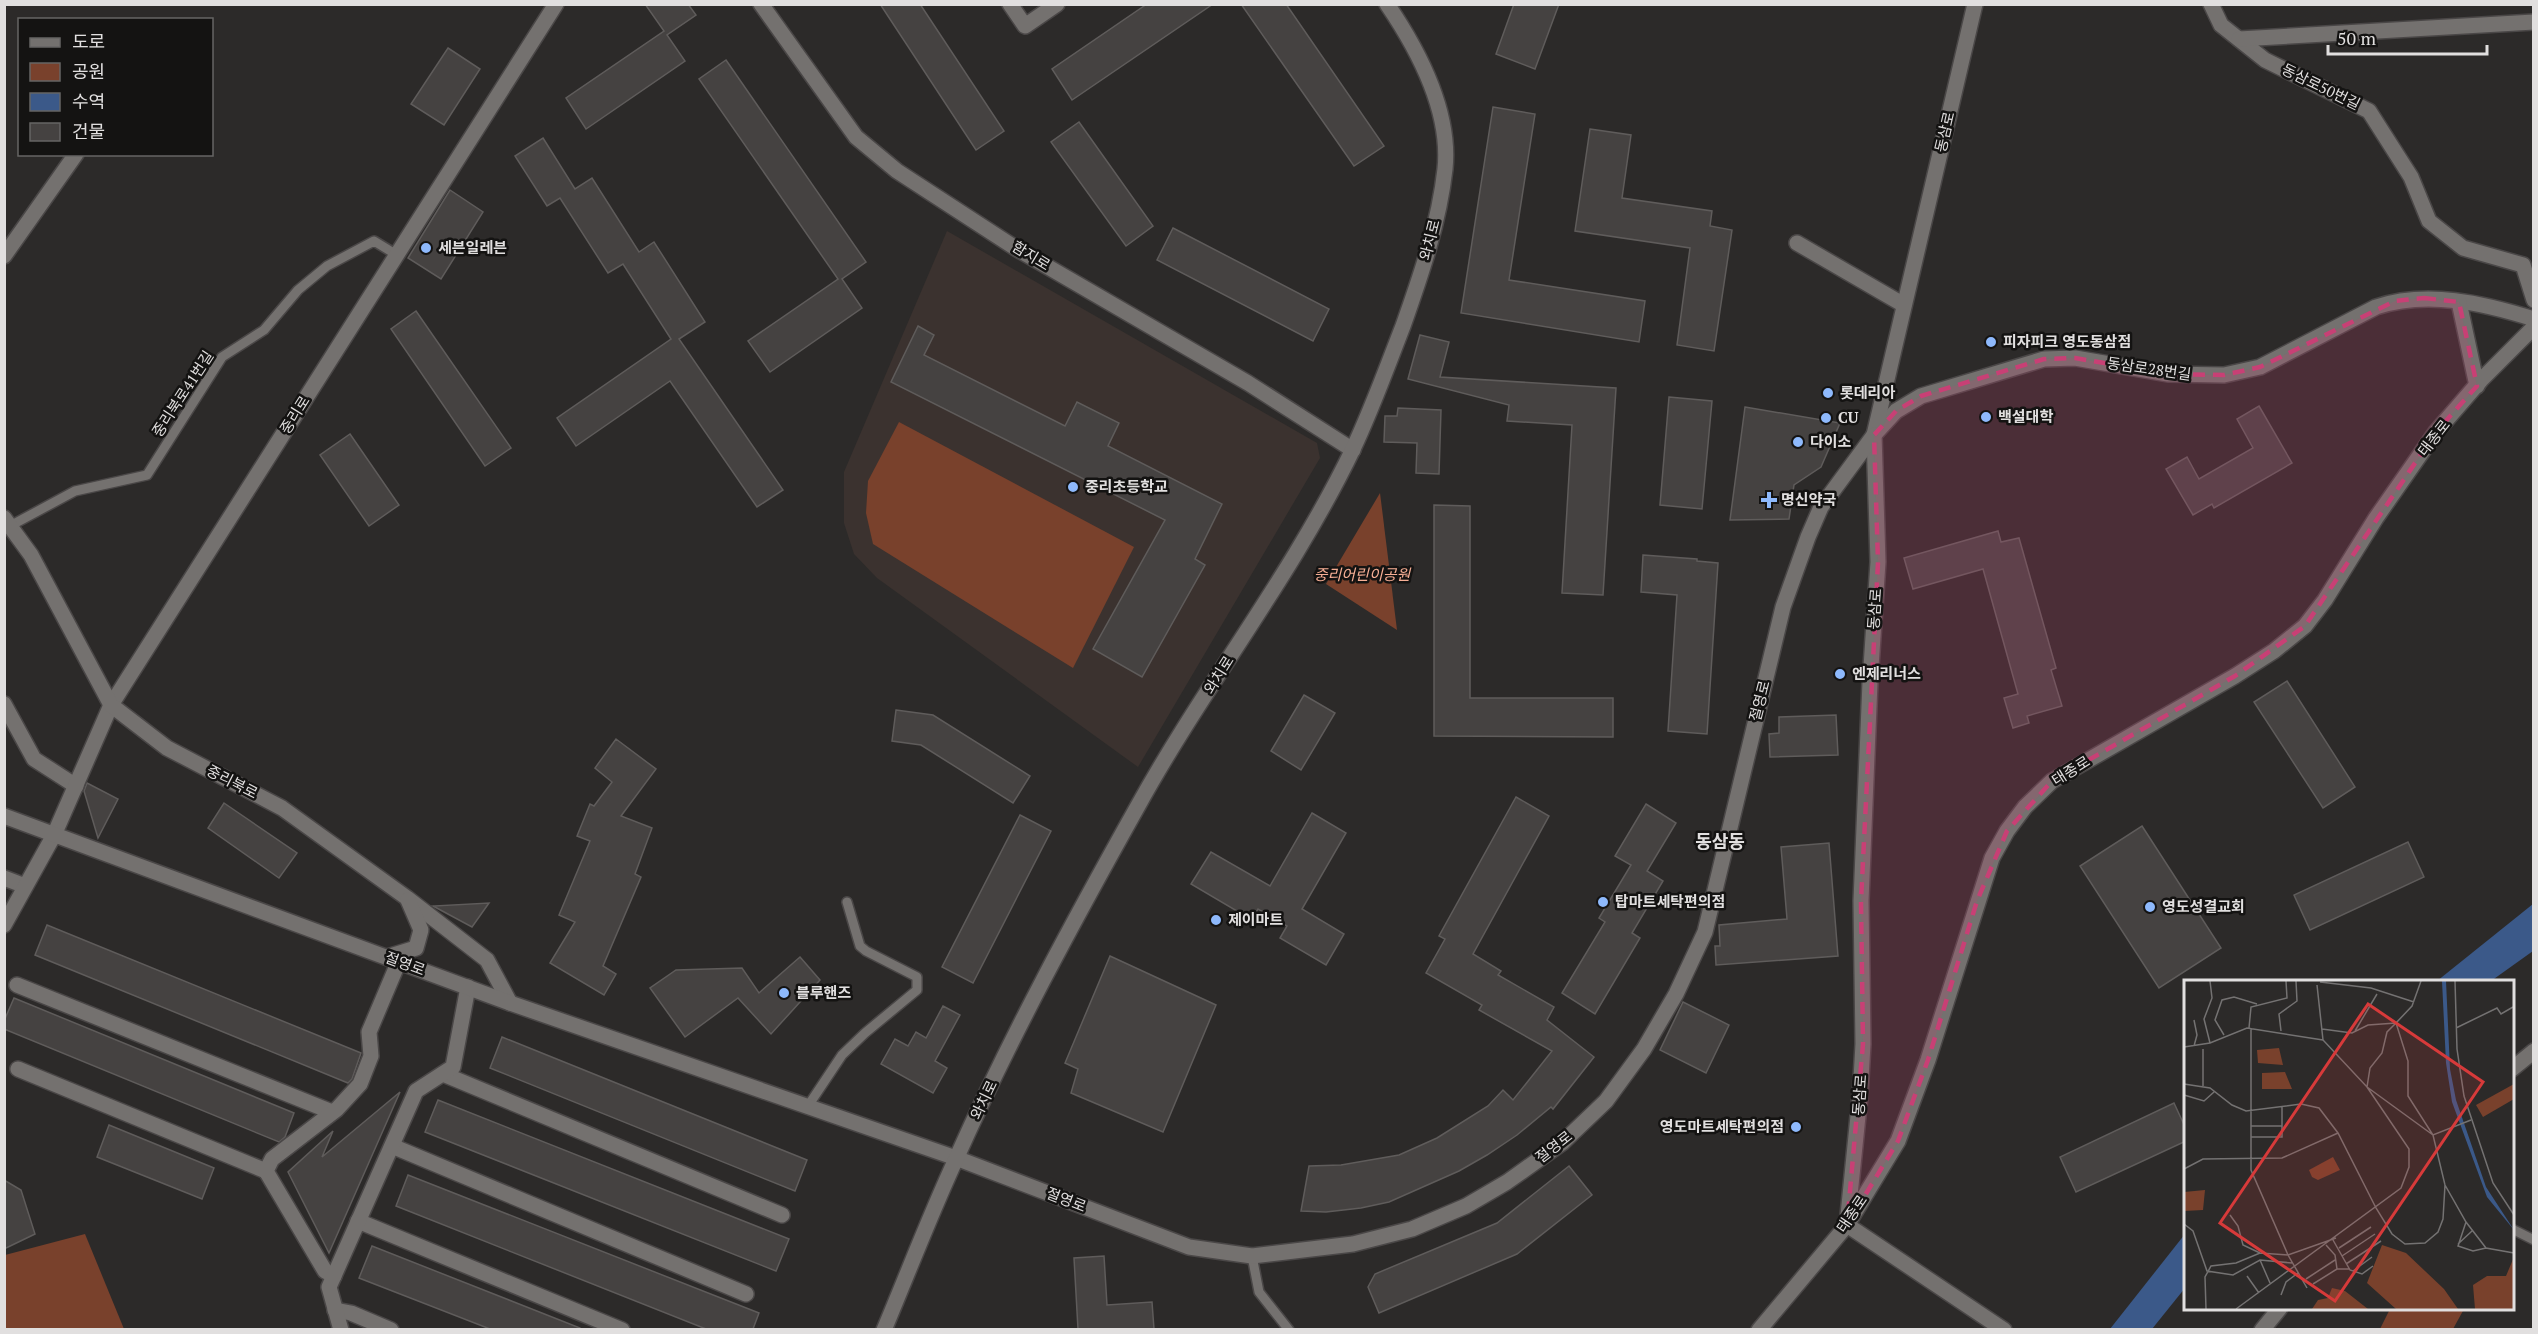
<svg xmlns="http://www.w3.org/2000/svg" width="2538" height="1334" font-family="'PT Serif','Noto Sans KR',serif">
  <rect width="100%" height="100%" fill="#2c2a29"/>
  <polygon fill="#3b322f" points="947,231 1317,443 1320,458 1138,767 877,578 854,554 844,523 844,472"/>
  <g fill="#79412c">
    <polygon points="899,422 1134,547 1073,668 873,544 866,513 868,481"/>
    <polygon points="1380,493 1397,630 1326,584"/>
    <polygon points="85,1234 124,1329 5,1329 5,1255"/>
    <polygon points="2390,1309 2390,1308 2464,1309 2453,1329 2380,1329"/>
  </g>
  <g fill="#3b5989">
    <polygon points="2533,904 2533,951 2491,981 2437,981"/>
    <polygon points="2185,1234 2185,1288 2152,1329 2110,1329"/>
  </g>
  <g fill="#454241" stroke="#5f5c5b" stroke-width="1.5">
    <polygon points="645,4 688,4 696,15 667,35 685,61 586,129 566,98 664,31"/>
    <polygon points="880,4 920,4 1004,131 976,150"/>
    <polygon points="1147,4 1213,4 1072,100 1052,69"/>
    <polygon points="1241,4 1286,4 1384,146 1354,166"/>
    <polygon points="1514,4 1559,4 1535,69 1496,54"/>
    <polygon points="448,48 480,69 444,125 411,104"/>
    <polygon points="726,60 866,262 842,279 862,308 770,372 748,341 838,279 699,79"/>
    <polygon points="1493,107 1535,114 1509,280 1645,301 1639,342 1461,313"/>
    <polygon points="1079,122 1153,226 1126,246 1051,142"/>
    <polygon points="1590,129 1631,135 1622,198 1712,211 1710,226 1732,230 1714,351 1677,345 1690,248 1575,231"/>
    <polygon points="543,138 575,189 592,178 639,252 654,242 705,322 679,339 783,490 757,507 670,381 576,446 557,418 671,339 623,264 608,273 560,198 547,206 515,156"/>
    <polygon points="450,190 483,212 441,279 408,258"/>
    <polygon points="1173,228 1329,309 1313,341 1157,260"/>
    <polygon points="416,311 511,448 485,466 391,329"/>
    <polygon points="918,326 934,335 924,355 1065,426 1077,402 1119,423 1108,446 1222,504 1195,559 1205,565 1142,677 1093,649 1165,520 891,382"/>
    <polygon points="1420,335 1449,342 1440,377 1616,388 1603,595 1562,593 1572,425 1507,421 1509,405 1408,379"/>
    <polygon points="1669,397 1712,401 1702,509 1660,505"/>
    <polygon points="2259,406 2292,463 2214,508 2212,504 2193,515 2166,469 2187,457 2199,479 2253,448 2237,419"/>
    <polygon points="1745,407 1840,423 1821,467 1794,485 1789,519 1730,520"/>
    <polygon points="1398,408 1441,410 1439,474 1416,473 1417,443 1384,442 1385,416 1397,416"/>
    <polygon points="350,434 399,505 369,526 320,455"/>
    <polygon points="1434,505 1470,506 1470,698 1613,698 1613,737 1434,736"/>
    <polygon points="1998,531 2001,542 2019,538 2056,668 2051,670 2062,706 2027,716 2029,723 2013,728 2004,698 2018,694 1983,569 1913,589 1904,558"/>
    <polygon points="1643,555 1697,559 1697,561 1718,563 1707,734 1668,731 1677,595 1641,592"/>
    <polygon points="2287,681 2355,787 2323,808 2254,702"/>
    <polygon points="1304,695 1335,713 1301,770 1271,751"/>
    <polygon points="896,710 933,715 1030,776 1013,803 921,745 892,741"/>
    <polygon points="1836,715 1838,755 1770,757 1769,734 1779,733 1779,717"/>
    <polygon points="616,739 656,769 621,816 652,828 635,874 641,877 603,966 616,974 604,995 550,963 575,922 559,915 590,841 577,836 590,804 594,806 612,782 595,768"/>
    <polygon points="87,783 118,799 98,838 84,791"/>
    <polygon points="1516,797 1549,816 1473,954 1501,971 1498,975 1554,1007 1547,1020 1594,1057 1553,1109 1551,1107 1517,1135 1487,1155 1459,1171 1389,1202 1361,1208 1326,1212 1301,1211 1309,1166 1341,1165 1399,1155 1437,1138 1488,1106 1503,1090 1513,1100 1552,1051 1479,1010 1482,1005 1426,973 1445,939 1439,936"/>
    <polygon points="224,803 297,853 279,878 208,828"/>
    <polygon points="1646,804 1676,823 1647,871 1663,881 1632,933 1640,938 1595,1014 1562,993 1605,922 1599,918 1631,865 1615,856"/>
    <polygon points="1312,813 1346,833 1302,909 1344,934 1326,965 1280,938 1287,926 1258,909 1252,920 1191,884 1211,852 1270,886"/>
    <polygon points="1020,815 1051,831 973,983 942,967"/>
    <polygon points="2142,826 2221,948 2159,988 2080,866"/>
    <polygon points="2408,842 2424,877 2310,930 2294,895"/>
    <polygon points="1829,843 1838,956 1716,965 1715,946 1720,946 1719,925 1787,919 1781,847"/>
    <polygon points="489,903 472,927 433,906"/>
    <polygon points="47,925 361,1053 352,1079 348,1083 35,955"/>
    <polygon points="1110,956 1216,1005 1163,1132 1071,1093 1078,1069 1065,1063"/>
    <polygon points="800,957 820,980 771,1034 738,998 685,1037 650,988 676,970 742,968 759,993"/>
    <polygon points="14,998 294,1113 285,1137 279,1142 4,1029 4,1021"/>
    <polygon points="1683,1002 1729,1025 1706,1073 1660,1050"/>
    <polygon points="943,1006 960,1015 935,1061 947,1068 933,1093 881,1064 895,1039 908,1046 916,1032 926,1038"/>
    <polygon points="502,1037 807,1160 795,1191 490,1068"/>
    <polygon points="400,1092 329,1253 288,1172 333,1131 322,1157"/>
    <polygon points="438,1100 789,1239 776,1271 425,1132"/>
    <polygon points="2174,1103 2186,1129 2186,1141 2076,1192 2060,1157"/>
    <polygon points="109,1125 214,1168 202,1199 97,1157"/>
    <polygon points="1569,1166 1592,1195 1517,1254 1379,1313 1368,1287 1375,1274 1497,1223"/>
    <polygon points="408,1175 759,1313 753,1329 706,1329 396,1206"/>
    <polygon points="4,1180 21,1190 35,1234 4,1249"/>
    <polygon points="372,1246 580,1328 580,1329 490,1329 359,1278"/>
    <polygon points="1104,1256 1107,1305 1152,1302 1154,1329 1078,1329 1074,1258"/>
  </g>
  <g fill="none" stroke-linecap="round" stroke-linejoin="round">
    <g stroke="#4a4747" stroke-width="12">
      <g id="service">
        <polyline points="10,526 75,491 147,475 222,357 264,330 298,290 327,266 374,241 397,255"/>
        <polyline points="808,1106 842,1055 865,1033 917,990 917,977 866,951 860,946 847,902"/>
        <polyline points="2512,1229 2534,1240"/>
        <polyline points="1252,1256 1259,1292 1289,1330"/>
      </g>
    </g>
    <g stroke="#4a4747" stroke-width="18">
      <g id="minor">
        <polyline points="1010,4 1025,26 1057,4"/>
        <polyline points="2211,4 2221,25 2265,60 2369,111 2411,177 2429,221 2463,248 2523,265 2534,300"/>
        <polyline points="2239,39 2534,22"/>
        <polyline points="1797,243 1904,305"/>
        <polyline points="4,256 76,154"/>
        <path d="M1874,435L1896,411L1921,396L2044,359L2075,358L2168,374L2224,375L2260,367L2376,307C2427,290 2483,303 2534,319"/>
        <polyline points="4,704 34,759 76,786"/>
        <polyline points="4,878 25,886"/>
        <polyline points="4,925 54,835"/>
        <polyline points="17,985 332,1112"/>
        <polyline points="18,1069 266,1171"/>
        <polyline points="443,1074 782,1215"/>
        <polyline points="392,1146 746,1294"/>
        <polyline points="358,1221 622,1330"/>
        <polyline points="334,1276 325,1271 266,1171 272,1159 337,1109 360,1084 371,1056 369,1032 399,961"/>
        <polyline points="335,1310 351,1313 391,1330"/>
        <polyline points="341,1330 329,1287 416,1091 453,1067 468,987"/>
      </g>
    </g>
    <g stroke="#4a4747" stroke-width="18">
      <g id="tertiary">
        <polyline points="761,4 856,137 897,171 1017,249 1248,383 1353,450"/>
        <polyline points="2459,302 2477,386"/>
        <polyline points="54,835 111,705 556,4"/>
      </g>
    </g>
    <g stroke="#4a4747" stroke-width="18">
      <g id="secondary">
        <polyline points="1975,4 1874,435 1878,562 1870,682 1861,901 1863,1044 1860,1096 1847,1225 2004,1330"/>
        <polyline points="4,518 31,555 111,705 167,748 282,808 407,898 487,960 510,1003"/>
        <polyline points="4,816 510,1003 956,1158 1189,1247 1252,1256 1353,1244 1412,1229 1466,1206 1507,1182 1562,1143 1606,1101 1644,1049 1676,994 1705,932 1783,607 1808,537 1821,507 1874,435"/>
        <polyline points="387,957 416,948 421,930 408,900"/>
        <polyline points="2512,1069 2534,1051"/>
        <path d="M884,1330C908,1273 930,1215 956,1159C1010,1038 1074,920 1139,804C1206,683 1293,574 1353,449C1372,409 1387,367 1403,326C1421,275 1439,223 1445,169C1451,111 1419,51 1387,4"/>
        <polyline points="1759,1330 1847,1225 1898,1141 1928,1060 1992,858 2007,831 2025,807 2052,781 2235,676 2274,651 2305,626 2325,600 2376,518 2436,432 2481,380 2534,327"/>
        <polyline points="2262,1330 2280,1308"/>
      </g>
    </g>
    <use href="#service" stroke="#74716f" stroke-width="9"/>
    <use href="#minor" stroke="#74716f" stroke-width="15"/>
    <use href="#tertiary" stroke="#74716f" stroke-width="15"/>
    <use href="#secondary" stroke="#74716f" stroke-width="15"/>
  </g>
  <path fill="#c84075" fill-opacity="0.2" stroke="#c84075" stroke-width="4.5" stroke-dasharray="12 8" stroke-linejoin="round" d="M2424,298L2459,302L2477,386L2436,432L2305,626L2235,676L2052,781L2007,831L1977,901L1928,1060L1898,1141L1847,1225L1863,1044L1861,901L1878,562L1874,435L1896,411L1921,396L2044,359L2075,358L2168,374L2224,375L2260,367L2395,301Z"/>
  <g fill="#8eb9fc" stroke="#141312" stroke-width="2">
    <circle cx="426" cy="248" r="6"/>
    <circle cx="1991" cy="342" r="6"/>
    <circle cx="1828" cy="393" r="6"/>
    <circle cx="1986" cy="417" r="6"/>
    <circle cx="1826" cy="418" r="6"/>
    <circle cx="1798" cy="442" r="6"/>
    <circle cx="1073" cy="487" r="6"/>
    <path d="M1766 491h6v6h6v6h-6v6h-6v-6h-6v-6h6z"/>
    <circle cx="1840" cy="674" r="6"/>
    <circle cx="1603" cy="902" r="6"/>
    <circle cx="2150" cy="907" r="6"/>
    <circle cx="1216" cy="920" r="6"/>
    <circle cx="784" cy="993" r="6"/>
    <circle cx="1796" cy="1127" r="6"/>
  </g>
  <g text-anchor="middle" stroke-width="5" stroke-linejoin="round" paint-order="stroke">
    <g font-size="15" fill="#e1dfdf" stroke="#141312">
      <text transform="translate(2321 87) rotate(26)" y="5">동삼로50번길</text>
      <text transform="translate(1945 132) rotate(-77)" y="5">동삼로</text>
      <text transform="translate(1430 240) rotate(-76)" y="5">와치로</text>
      <text transform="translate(1031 256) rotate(31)" y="5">함지로</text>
      <text transform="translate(2149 369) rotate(8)" y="5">동삼로28번길</text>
      <text transform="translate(183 394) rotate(-57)" y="5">중리북로41번길</text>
      <text transform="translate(295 415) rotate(-58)" y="5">중리로</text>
      <text transform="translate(2434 438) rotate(-52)" y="5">태종로</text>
      <text transform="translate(1875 609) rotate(-86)" y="5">동삼로</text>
      <text transform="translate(1219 675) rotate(-58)" y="5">와치로</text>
      <text transform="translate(1760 701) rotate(-76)" y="5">절영로</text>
      <text transform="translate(2071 771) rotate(-32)" y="5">태종로</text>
      <text transform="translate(232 782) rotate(27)" y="5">중리북로</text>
      <text transform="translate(405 964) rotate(20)" y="5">절영로</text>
      <text transform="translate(1860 1095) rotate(-86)" y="5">동삼로</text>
      <text transform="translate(984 1100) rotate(-64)" y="5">와치로</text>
      <text transform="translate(1554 1147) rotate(-38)" y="5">절영로</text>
      <text transform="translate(1066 1200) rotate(21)" y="5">절영로</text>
      <text transform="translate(1852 1214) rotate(-56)" y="5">태종로</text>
    </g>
    <g font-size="15" font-weight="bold" fill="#e1dfdf" stroke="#141312" text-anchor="start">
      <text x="438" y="253">세븐일레븐</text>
      <text x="2003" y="347">피자피크 영도동삼점</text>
      <text x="1840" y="398">롯데리아</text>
      <text x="1998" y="422">백설대학</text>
      <text x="1838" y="423">CU</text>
      <text x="1810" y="447">다이소</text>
      <text x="1085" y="492">중리초등학교</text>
      <text x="1781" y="505">명신약국</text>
      <text x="1852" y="679">엔제리너스</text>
      <text x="1615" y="907">탑마트세탁편의점</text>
      <text x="2162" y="912">영도성결교회</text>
      <text x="1228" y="925">제이마트</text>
      <text x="796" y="998">블루핸즈</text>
      <text x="1784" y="1132" text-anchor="end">영도마트세탁편의점</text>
    </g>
    <g font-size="15" font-style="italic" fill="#f7af95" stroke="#141312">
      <text x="1362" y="580">중리어린이공원</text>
    </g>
    <g font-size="18" font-weight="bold" fill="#e1dfdf" stroke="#141312">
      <text x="1720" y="848">동삼동</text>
    </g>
  </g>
  <g transform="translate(2184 980)">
    <rect width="330" height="330" fill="#2c2a29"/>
    <path d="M95,68L99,85L74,83L73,70ZM101,92L108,109H78V93ZM330,104V119L299,137L292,125ZM149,177L156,190L134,200L128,197L125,190ZM21,210L19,230L0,231V212ZM198,265L222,273L260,309L274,329H212L183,303ZM330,277V329H291L289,305L303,296H322ZM148,308L161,311L184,329H128L134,320L144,318Z" fill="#79412c"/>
    <path d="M258,1H262L266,89L272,120L302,207L330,250L303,217L268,122L262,83Z" fill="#3b5989"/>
    <path fill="none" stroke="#747272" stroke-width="1.5" d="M237,1L228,26L212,43L224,81V116L249,155L261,205L282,242L302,268L330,273M271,1L273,69L280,116L309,203L330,235M136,2L187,8L230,22M133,5L139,60L183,107L249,155L287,140M10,40L13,55L10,66M65,48L67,27L103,18L102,1M67,48V190L104,275L123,308M272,48L313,28L317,34L329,27M138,49L168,53L184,45L212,43M97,51L95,34L113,21L112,1M171,51L193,14M40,55L31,40L38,20L50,17L73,24M26,63L20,39L28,18L26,1M0,67L26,63L63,48L139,60M0,104L26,108L48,125L62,131L117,124L135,128L154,153L192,228L208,254L221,264L241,263L254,252L259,239L261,205M19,106V69M183,107L186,88L198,73L203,52L212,43M0,115L20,121L30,112M67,146H98M67,157H98V127M0,189L19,179L98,178L154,153M46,235L54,246L59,265L76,273M282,242L274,266L289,271L302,268M0,244L9,251L23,291L49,295L76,280L108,283M149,260L166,290L178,294L189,286M274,264L288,251M142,265L151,275L153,289H166M155,268L187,247M158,276L191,254M76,280L86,303M162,284L197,261M169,291L188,277M63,296L75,313M122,299L151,280M129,304L153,289M97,315L102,302L114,293M22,329L21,297L27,286L52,283L76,273L104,275L152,258M52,329L217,208L225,187V169L183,107"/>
    <path fill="#d73a3a" fill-opacity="0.15" stroke="#d73a3a" stroke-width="3" d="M184,24L299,102L151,321L36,243Z"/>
    <rect width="330" height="330" fill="none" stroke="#e1dfdf" stroke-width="3"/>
  </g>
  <rect width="2538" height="1334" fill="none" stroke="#e1dfdf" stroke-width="12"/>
  <rect x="18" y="18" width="195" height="138" fill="#141312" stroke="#666564" stroke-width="1.5"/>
  <rect x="30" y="38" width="30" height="9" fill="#74716f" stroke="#666564" stroke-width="1.5"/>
  <text x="72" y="48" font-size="18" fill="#e1dfdf">도로</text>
  <rect x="30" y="63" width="30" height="18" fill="#79412c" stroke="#666564" stroke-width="1.5"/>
  <text x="72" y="78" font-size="18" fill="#e1dfdf">공원</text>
  <rect x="30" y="93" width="30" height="18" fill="#3b5989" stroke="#666564" stroke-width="1.5"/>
  <text x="72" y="108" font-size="18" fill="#e1dfdf">수역</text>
  <rect x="30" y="123" width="30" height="18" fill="#454241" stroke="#666564" stroke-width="1.5"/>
  <text x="72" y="138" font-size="18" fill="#e1dfdf">건물</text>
  <path d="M2328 45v9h159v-9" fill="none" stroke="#e1dfdf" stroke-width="3"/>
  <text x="2337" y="45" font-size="18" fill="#e1dfdf" stroke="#141312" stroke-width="4.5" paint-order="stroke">50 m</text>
</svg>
